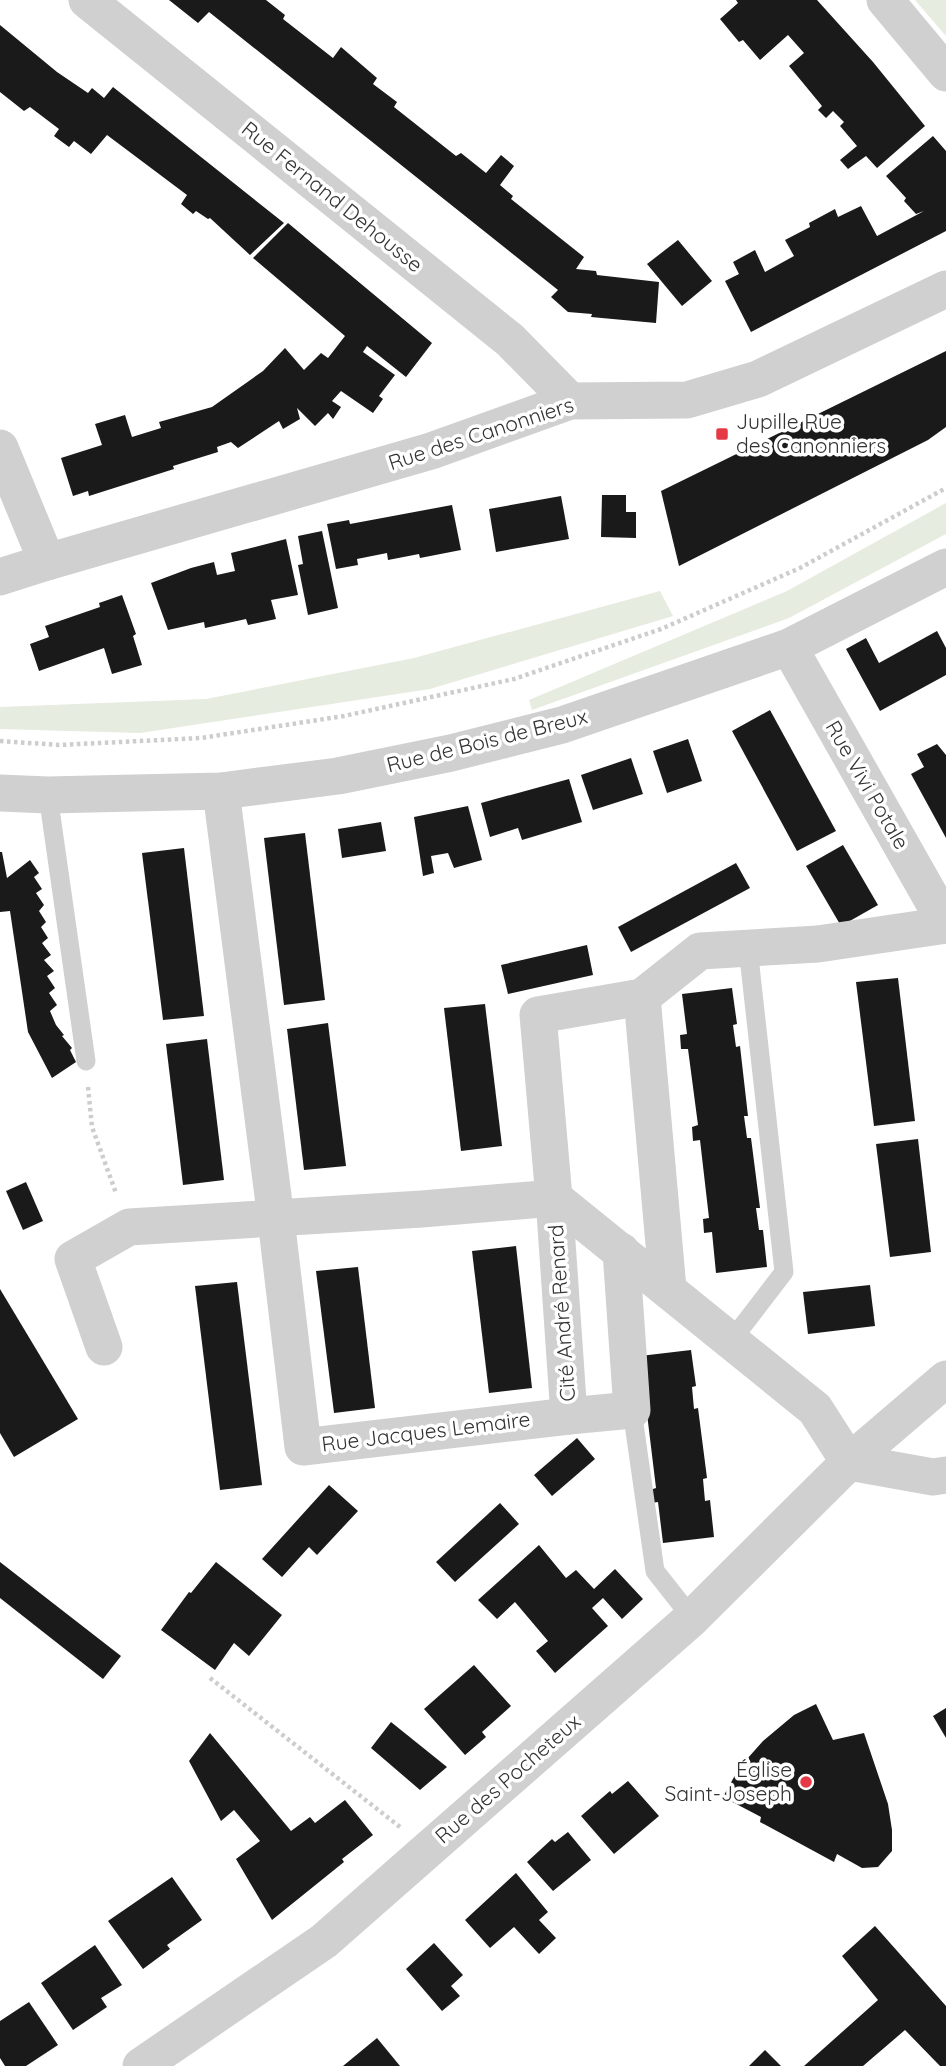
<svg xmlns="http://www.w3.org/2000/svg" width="946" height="2066" font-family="Quicksand,sans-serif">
  <rect width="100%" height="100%" fill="#fff"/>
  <g fill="#e6ecdf">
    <polygon points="915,0 946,0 946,36"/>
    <polygon points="946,503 946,534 789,618 532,710 529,700 787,591"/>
    <polygon points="660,591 673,616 430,689 140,733 0,729 0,707 206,699 414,658"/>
  </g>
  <g fill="#1a1a1a">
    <polygon points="169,0 266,0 285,15 283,19 333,58 341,47 377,78 373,84 397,102 394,107 456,156 461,153 486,173 501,155 514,166 500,185 513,196 511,199 584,257 576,269 596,271 597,275 659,282 656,323 591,317 592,314 568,312 551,297 558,290 209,12 198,23"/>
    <polygon points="736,0 817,0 873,62 925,126 877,168 866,156 848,169 840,160 857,146 840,126 844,122 833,111 826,118 818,110 822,106 789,66 804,53 788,35 760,60 743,40 739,42 720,19 738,3"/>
    <polygon points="0,25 57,72 88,93 92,88 104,98 113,87 284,223 250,255 210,218 208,219 196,211 193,214 181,204 187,195 107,135 91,154 74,141 69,147 54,136 59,129 30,107 24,111 0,92"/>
    <polygon points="933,136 946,151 946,231 751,332 725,281 739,274 733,262 755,250 765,272 794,256 785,240 810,227 809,223 835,209 838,217 861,206 877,236 924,211 916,214 904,201 906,198 886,176"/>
    <polygon points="288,223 432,343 406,377 367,346 363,352 395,375 379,396 383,399 373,413 341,391 332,401 341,407 333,419 328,413 315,426 297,408 300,419 283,429 279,421 238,448 231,442 217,447 218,452 173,466 174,469 89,496 88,491 73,496 61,458 102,445 95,424 125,415 132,437 161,428 159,422 212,407 263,371 285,348 304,370 321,353 328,358 345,336 253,258"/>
    <polygon points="678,240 712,281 682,306 647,264"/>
    <polygon points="946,351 946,427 928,440 679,566 661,491"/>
    <polygon points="602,495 626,495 626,512 636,512 636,538 601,537"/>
    <polygon points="561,496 569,539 496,552 489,509"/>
    <polygon points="452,505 461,550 420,558 419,554 388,560 387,553 357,559 358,565 336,569 327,524 349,520 350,524"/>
    <polygon points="322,531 338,608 308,615 298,565 303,564 298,536"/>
    <polygon points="286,539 298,595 271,600 276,619 248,625 246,619 205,628 204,622 168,630 151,583 191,568 214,562 217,575 235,571 231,553"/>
    <polygon points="122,595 136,634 133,636 142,665 112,674 104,648 39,671 30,644 49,637 45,626 100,607 99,603"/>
    <polygon points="937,631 946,648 946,675 880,711 846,649 866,638 879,663"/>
    <polygon points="770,710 836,831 797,851 732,731"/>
    <polygon points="688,739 702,781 667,793 653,751"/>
    <polygon points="937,744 946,755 946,838 911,774 924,767 917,754"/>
    <polygon points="631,758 643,794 593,810 581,775"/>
    <polygon points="569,779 582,822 522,840 518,828 490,837 481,803"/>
    <polygon points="468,806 482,860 454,868 448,853 431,856 434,873 423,876 414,817"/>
    <polygon points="381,822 386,851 342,858 338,829"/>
    <polygon points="305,833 325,1000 284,1005 264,838"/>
    <polygon points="843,845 878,905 841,926 806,866"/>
    <polygon points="184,848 204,1016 163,1020 142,853"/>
    <polygon points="0,852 2,852 7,878 30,860 39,873 34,877 42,889 36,893 44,905 39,911 46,922 41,927 48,938 42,943 51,955 44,960 54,971 47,976 55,988 49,993 57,1005 50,1011 56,1025 64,1035 62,1036 72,1048 70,1050 76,1062 52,1078 28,1032 10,911 0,912"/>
    <polygon points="736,863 750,888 631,952 618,927"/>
    <polygon points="587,945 593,975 508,994 501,965"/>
    <polygon points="898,978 915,1121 874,1126 856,982"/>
    <polygon points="732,988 737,1024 733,1025 736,1047 740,1046 748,1116 744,1116 747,1138 751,1138 760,1208 756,1208 759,1230 763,1230 767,1267 716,1273 712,1232 704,1233 703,1219 709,1218 700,1140 693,1141 692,1127 698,1125 688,1049 681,1049 680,1035 687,1034 682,994"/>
    <polygon points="485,1004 502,1146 461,1151 444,1008"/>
    <polygon points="328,1023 346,1166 304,1170 287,1029"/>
    <polygon points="207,1039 224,1180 183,1185 166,1044"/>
    <polygon points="918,1139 931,1252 890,1257 876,1144"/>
    <polygon points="26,1182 43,1221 23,1230 6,1191"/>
    <polygon points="516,1246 532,1388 489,1393 472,1251"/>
    <polygon points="358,1267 375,1408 334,1413 316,1271"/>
    <polygon points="237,1282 262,1485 220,1490 195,1286"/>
    <polygon points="870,1285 875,1326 808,1334 803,1292"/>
    <polygon points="0,1289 78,1419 14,1457 0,1433"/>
    <polygon points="691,1350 696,1386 692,1387 694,1409 698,1408 707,1478 703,1479 705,1501 710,1500 714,1537 663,1543 658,1502 651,1503 650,1490 656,1488 640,1356"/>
    <polygon points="577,1438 595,1459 552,1496 534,1475"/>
    <polygon points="329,1485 358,1511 317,1555 309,1547 282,1577 262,1559"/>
    <polygon points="500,1503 519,1524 455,1582 436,1562"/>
    <polygon points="539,1545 566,1578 576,1570 594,1589 615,1569 643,1599 622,1619 603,1598 592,1608 608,1626 555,1673 536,1651 548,1641 515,1602 497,1619 478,1600"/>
    <polygon points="0,1562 121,1656 103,1679 0,1598"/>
    <polygon points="216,1562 282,1615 249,1656 234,1643 215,1670 161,1630 189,1592 191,1593"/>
    <polygon points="474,1665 511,1706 482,1732 486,1737 465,1755 424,1709"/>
    <polygon points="816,1704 833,1740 864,1733 888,1804 892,1830 892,1851 878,1867 862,1868 837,1854 834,1862 760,1822 761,1817 723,1797 739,1768 763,1741 794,1715"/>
    <polygon points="946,1708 946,1738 933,1716"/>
    <polygon points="391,1722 447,1767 420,1790 371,1748"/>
    <polygon points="210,1733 291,1831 310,1817 315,1823 345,1800 373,1835 342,1859 344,1862 272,1920 236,1859 260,1841 234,1810 221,1821 189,1761"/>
    <polygon points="628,1781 659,1816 614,1854 581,1816 610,1791 612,1794"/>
    <polygon points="568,1832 591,1860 553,1891 527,1862 552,1839 555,1842"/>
    <polygon points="516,1873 548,1912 539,1920 556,1938 539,1954 514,1927 490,1948 465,1920"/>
    <polygon points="172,1877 202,1920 167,1945 170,1949 143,1969 108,1921"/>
    <polygon points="875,1926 946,2006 946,2066 940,2066 905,2030 863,2066 804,2066 878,2000 842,1956"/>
    <polygon points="434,1943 463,1975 451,1986 460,1996 442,2011 406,1969"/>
    <polygon points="95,1945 122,1985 101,1998 107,2007 73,2030 41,1983"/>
    <polygon points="29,2002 58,2045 26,2066 5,2066 0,2058 0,2021"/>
    <polygon points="377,2038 400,2066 343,2066"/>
    <polygon points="765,2050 781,2066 749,2066"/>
  </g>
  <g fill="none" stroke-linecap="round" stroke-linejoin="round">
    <g stroke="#cdcdcd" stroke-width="4.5" stroke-dasharray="3.5 3.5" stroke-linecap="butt">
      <polyline points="0,741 59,745 201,738 344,716 514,679 661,629 800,568 946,488"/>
      <polyline points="88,1087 92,1127 116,1193"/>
      <polyline points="210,1678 400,1827"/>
    </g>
    <g stroke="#d0d0d0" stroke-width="19">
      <polyline points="48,795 86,1061"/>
      <polyline points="731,1341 784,1272 748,948"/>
      <polyline points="632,1410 655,1571 692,1618"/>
    </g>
    <g stroke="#d0d0d0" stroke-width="37">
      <polyline points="87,0 510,340 570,401"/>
      <polyline points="885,0 946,73"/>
      <polyline points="0,448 47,562 431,451 570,401 687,400 758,379 946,289"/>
      <polyline points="0,577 47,562"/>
      <polyline points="789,647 946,924"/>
      <polyline points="221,791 276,1219 303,1447 569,1416"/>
      <polyline points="0,793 48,795 221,791 338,776 451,753 562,725 789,647 946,567"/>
      <polyline points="642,997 668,1289"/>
      <polyline points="621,1251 632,1410 569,1416 554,1198 538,1015 642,997 700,951 818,944 946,925"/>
      <polyline points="104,1347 73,1259 129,1227 422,1209 554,1198 815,1409 849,1462"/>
      <polyline points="849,1462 933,1477 946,1475"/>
      <polyline points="141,2066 324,1941 692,1618 849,1462 946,1379"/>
    </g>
  </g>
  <g fill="#e63946" stroke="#fff" stroke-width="2.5">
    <rect x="715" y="427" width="14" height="14" rx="3.5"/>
    <circle cx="806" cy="1782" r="7"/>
  </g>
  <g text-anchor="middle" stroke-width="7" stroke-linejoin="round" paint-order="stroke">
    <g font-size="21" fill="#333" stroke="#fff">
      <text transform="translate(332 197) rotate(39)" y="7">Rue Fernand Dehousse</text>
      <text transform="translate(481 434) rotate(-18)" y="7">Rue des Canonniers</text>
      <text transform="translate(487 741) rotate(-14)" y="7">Rue de Bois de Breux</text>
      <text transform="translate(867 785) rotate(60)" y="7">Rue Vivi Potale</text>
      <text transform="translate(562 1313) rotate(-94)" y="7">Cité André Renard</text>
      <text transform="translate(426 1432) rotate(-7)" y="7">Rue Jacques Lemaire</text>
      <text transform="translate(508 1779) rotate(-41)" y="7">Rue des Pocheteux</text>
    </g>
    <g font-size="21" fill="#333" stroke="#fff" text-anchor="start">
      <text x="736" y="429">Jupille Rue<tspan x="736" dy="24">des Canonniers</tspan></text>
      <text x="792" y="1777" text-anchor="end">Église<tspan x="792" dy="24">Saint-Joseph</tspan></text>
    </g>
  </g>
</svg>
